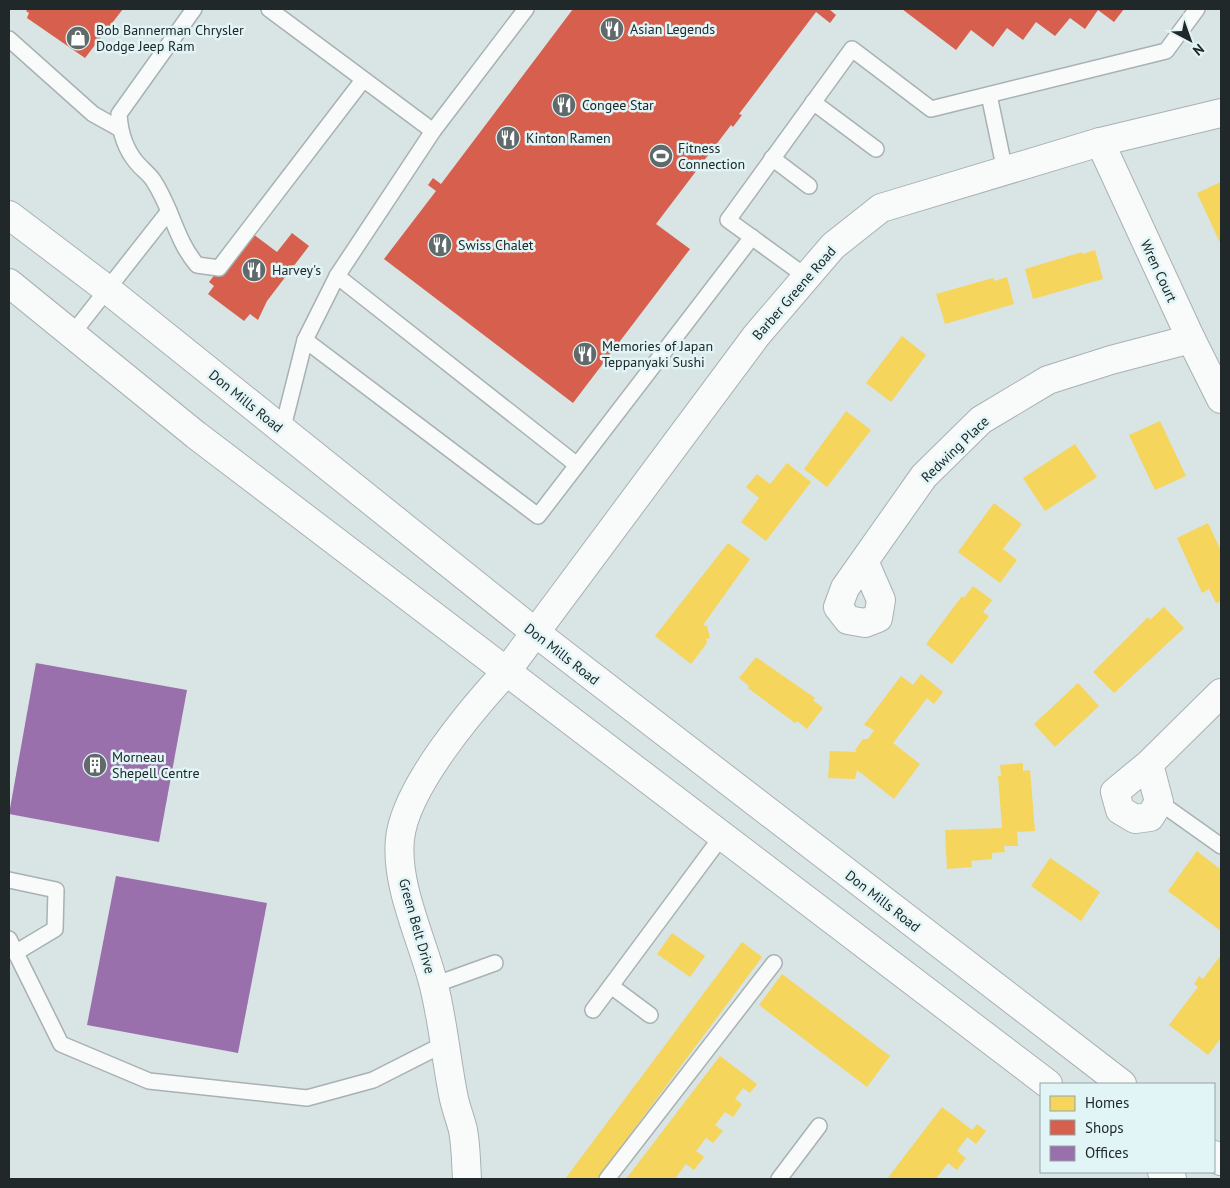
<svg xmlns="http://www.w3.org/2000/svg" width="1230" height="1188" font-family="'PT Sans',sans-serif">
  <rect width="100%" height="100%" fill="#d9e4e5"/>
  <g fill="#f6d55c">
    <polygon points="1221,182 1221,245 1197,193"/>
    <polygon points="1095,250 1103,279 1033,299 1025,269 1082,252 1083,254"/>
    <polygon points="1007,277 1014,304 945,324 936,294 993,278 994,281"/>
    <polygon points="902,336 926,355 891,402 866,383"/>
    <polygon points="846,411 871,430 827,487 804,469"/>
    <polygon points="1160,421 1186,476 1155,490 1129,435"/>
    <polygon points="1075,444 1097,477 1045,511 1023,478"/>
    <polygon points="787,463 811,482 766,541 741,522 759,498 746,487 757,474 770,484"/>
    <polygon points="994,503 1022,524 1003,549 1017,560 1000,583 958,552"/>
    <polygon points="1208,523 1221,551 1221,601 1216,603 1209,589 1202,593 1177,538"/>
    <polygon points="728,543 750,559 703,625 707,626 710,638 706,639 707,643 691,664 655,636"/>
    <polygon points="973,586 992,600 983,612 989,616 952,664 926,644 962,596 964,598"/>
    <polygon points="1164,607 1184,628 1114,693 1093,672 1148,617 1150,620"/>
    <polygon points="756,657 815,698 813,700 823,708 807,729 797,721 795,723 748,688 749,686 739,678"/>
    <polygon points="921,674 943,692 934,704 927,698 893,743 920,764 894,799 857,770 855,779 828,778 830,751 857,752 855,750 863,739 868,739 874,730 864,725 901,676 913,685"/>
    <polygon points="1078,683 1099,706 1055,747 1034,724"/>
    <polygon points="1023,763 1023,771 1030,770 1035,831 1017,832 1018,846 1004,846 1005,852 992,853 992,859 971,861 972,867 947,869 945,830 1002,828 998,776 1001,776 1000,765"/>
    <polygon points="1197,851 1221,870 1221,931 1168,891"/>
    <polygon points="1050,858 1100,892 1081,921 1031,886"/>
    <polygon points="672,933 705,956 690,977 657,954"/>
    <polygon points="742,942 762,957 597,1179 565,1179"/>
    <polygon points="1221,955 1221,1038 1208,1055 1169,1025 1198,987 1194,984 1199,976 1203,979"/>
    <polygon points="782,974 890,1056 867,1087 759,1005"/>
    <polygon points="720,1056 757,1084 750,1093 743,1088 735,1099 742,1104 733,1117 725,1112 715,1125 723,1131 713,1143 706,1138 696,1151 704,1157 694,1170 686,1164 676,1177 679,1179 626,1179"/>
    <polygon points="942,1107 972,1130 977,1124 986,1131 976,1144 967,1137 957,1151 966,1158 957,1170 948,1163 937,1177 940,1179 887,1179"/>
  </g>
  <g fill="#d6604d">
    <polygon points="28,9 123,9 85,58 27,18 29,13 26,11"/>
    <polygon points="573,9 829,9 836,15 830,23 816,12 739,114 742,115 733,127 731,125 656,224 690,249 573,403 384,259 436,191 428,185 433,178 441,184"/>
    <polygon points="902,9 1124,9 1114,22 1098,10 1085,29 1070,18 1055,36 1036,22 1023,40 1007,28 993,47 971,30 956,50"/>
    <polygon points="249,231 277,252 292,233 309,246 267,301 258,320 250,314 244,321 208,294 214,286 209,282"/>
  </g>
  <g fill="#9970ab">
    <polygon points="36,663 187,690 159,842 9,814"/>
    <polygon points="116,876 267,903 238,1053 87,1025"/>
  </g>
  <g fill="none" stroke-linecap="round" stroke-linejoin="round">
    <g stroke="#a9b1b2" stroke-width="18">
      <g id="lane">
        <path d="M194,9L119,114C120,132 125,149 137,163C142,169 149,174 153,180C172,208 175,239 197,265L219,268L363,80"/>
        <polyline points="269,9 433,131"/>
        <polyline points="9,39 93,114 120,129"/>
        <polyline points="989,95 1005,171"/>
        <polyline points="813,102 876,149"/>
        <polyline points="772,158 809,186"/>
        <polyline points="337,276 577,465"/>
        <polyline points="808,278 728,220 852,49 931,109 1166,51 1197,9"/>
        <polyline points="73,333 169,211"/>
        <polyline points="305,340 538,516 752,237"/>
        <polyline points="282,431 305,340 337,276 433,131 526,9"/>
        <polyline points="1159,802 1221,846"/>
        <polyline points="9,880 56,890 55,929 15,953"/>
        <polyline points="9,939 61,1044 149,1081 307,1098 373,1080 446,1043"/>
        <polyline points="434,985 495,963"/>
        <polyline points="611,986 650,1015"/>
        <polyline points="593,1010 722,836"/>
        <polyline points="607,1179 774,963"/>
        <polyline points="779,1179 819,1126"/>
      </g>
    </g>
    <g stroke="#a9b1b2" stroke-width="30">
      <g id="street">
        <polyline points="1100,142 1191,339 1221,399"/>
        <polyline points="864,561 881,600 878,618 865,623 848,620 838,607 845,588 924,476 981,420 1048,380 1111,360 1191,339"/>
        <polyline points="1149,764 1159,802 1150,817 1135,819 1120,810 1115,792 1149,764 1221,693"/>
        <path d="M467,1179C466,1163 466,1146 463,1130C460,1118 455,1106 453,1094C446,1058 443,1022 434,986C423,941 395,886 400,839C405,788 471,710 506,672"/>
      </g>
    </g>
    <g stroke="#a9b1b2" stroke-width="30">
      <g id="secondary">
        <polyline points="9,215 108,290 536,633 1122,1084"/>
        <polyline points="9,283 196,435 1048,1084"/>
        <polyline points="506,672 756,336 833,246 881,208 1100,142 1221,113"/>
        <polyline points="1214,1155 1221,1161"/>
        <polyline points="1162,1172 1172,1179"/>
      </g>
    </g>
    <use href="#lane" stroke="#f9fbfb" stroke-width="15"/>
    <use href="#street" stroke="#f9fbfb" stroke-width="28"/>
    <use href="#secondary" stroke="#f9fbfb" stroke-width="28"/>
  </g>
  <defs>
    <g id="restaurant-disc" transform="scale(1.25)"><circle r="9.5" fill="#616a6b" stroke="#e1f5f7"/><path d="M-5-6h1v4h1v-4h1v4h1v-4h1v5L-1.5 .5V6h-2V.5L-5-1ZM5-6V6H3V1.5H1.5Q1.5-4 5-6Z" fill="#fff"/></g>
    <g id="shop-disc" transform="scale(1.25)"><circle r="9.5" fill="#616a6b" stroke="#e1f5f7"/><path d="M-5-2.5h2.3a2.7 3.5 0 0 1 5.4 0H5L5.5 6h-11ZM-1.5-2.5h3a1.5 2.3 0 0 0-3 0Z" fill="#fff"/></g>
    <g id="stadium-disc" transform="scale(1.25)"><circle r="9.5" fill="#616a6b" stroke="#e1f5f7"/><path d="M0-5a6.5 5 0 1 0 0 10a6.5 5 0 1 0 0-10ZM-3.5-1.8h7v3.6h-7Z" fill="#fff"/></g>
    <g id="building-disc" transform="scale(1.25)"><circle r="9.5" fill="#616a6b" stroke="#e1f5f7"/><path d="M-4-6H4V6H1V3H-1V6H-4ZM-2.5-4.3h1.7v1.8h-1.7ZM.8-4.3h1.7v1.8H.8ZM-2.5-1h1.7V.8h-1.7ZM.8-1h1.7V.8H.8Z" fill="#fff"/></g>
  </defs>
  <g fill-rule="evenodd">
    <use href="#restaurant-disc" x="612" y="29"/>
    <use href="#shop-disc" x="78" y="38"/>
    <use href="#restaurant-disc" x="564" y="105"/>
    <use href="#restaurant-disc" x="508" y="138"/>
    <use href="#stadium-disc" x="661" y="156"/>
    <use href="#restaurant-disc" x="440" y="245"/>
    <use href="#restaurant-disc" x="254" y="270"/>
    <use href="#restaurant-disc" x="585" y="354"/>
    <use href="#building-disc" x="95" y="765"/>
  </g>
  <g text-anchor="middle" stroke-width="5" stroke-linejoin="round" paint-order="stroke">
    <g font-size="14" fill="#202829" stroke="#e1f5f7" text-anchor="start">
      <text x="630" y="34">Asian Legends</text>
      <text x="96" y="35">Bob Bannerman Chrysler<tspan x="96" dy="16">Dodge Jeep Ram</tspan></text>
      <text x="582" y="110">Congee Star</text>
      <text x="526" y="143">Kinton Ramen</text>
      <text x="678" y="153">Fitness<tspan x="678" dy="16">Connection</tspan></text>
      <text x="458" y="250">Swiss Chalet</text>
      <text x="272" y="275">Harvey's</text>
      <text x="602" y="351">Memories of Japan<tspan x="602" dy="16">Teppanyaki Sushi</tspan></text>
      <text x="112" y="762">Morneau<tspan x="112" dy="16">Shepell Centre</tspan></text>
    </g>
    <g font-size="14" fill="#202829" stroke="#e1f5f7">
      <text transform="translate(1159 271) rotate(65)" y="5">Wren Court</text>
      <text transform="translate(794 293) rotate(-49)" y="5">Barber Greene Road</text>
      <text transform="translate(246 401) rotate(39)" y="5">Don Mills Road</text>
      <text transform="translate(955 449) rotate(-44)" y="5">Redwing Place</text>
      <text transform="translate(562 654) rotate(38)" y="5">Don Mills Road</text>
      <text transform="translate(883 901) rotate(38)" y="5">Don Mills Road</text>
      <text transform="translate(417 926) rotate(74)" y="5">Green Belt Drive</text>
    </g>
  </g>
  <rect width="1230" height="1188" fill="none" stroke="#202829" stroke-width="20"/>
  <rect x="1040" y="1083" width="175" height="90" fill="#e1f5f7" stroke="#94a3a5"/>
  <rect x="1050" y="1096" width="25" height="15" fill="#f6d55c" stroke="#94a3a5"/>
  <text x="1085" y="1108" font-size="15" fill="#202829">Homes</text>
  <rect x="1050" y="1120" width="25" height="15" fill="#d6604d" stroke="#94a3a5"/>
  <text x="1085" y="1133" font-size="15" fill="#202829">Shops</text>
  <rect x="1050" y="1146" width="25" height="15" fill="#9970ab" stroke="#94a3a5"/>
  <text x="1085" y="1158" font-size="15" fill="#202829">Offices</text>
  <g transform="translate(1190 40) rotate(139)" stroke="#e1f5f7" stroke-width="4" paint-order="stroke">
  <path d="M0-4L9 19L0 12L-9 19Z" fill="#202829"/>
  <text y="-8" font-size="14" font-weight="bold" text-anchor="middle" fill="#202829">N</text>
  </g>
</svg>
